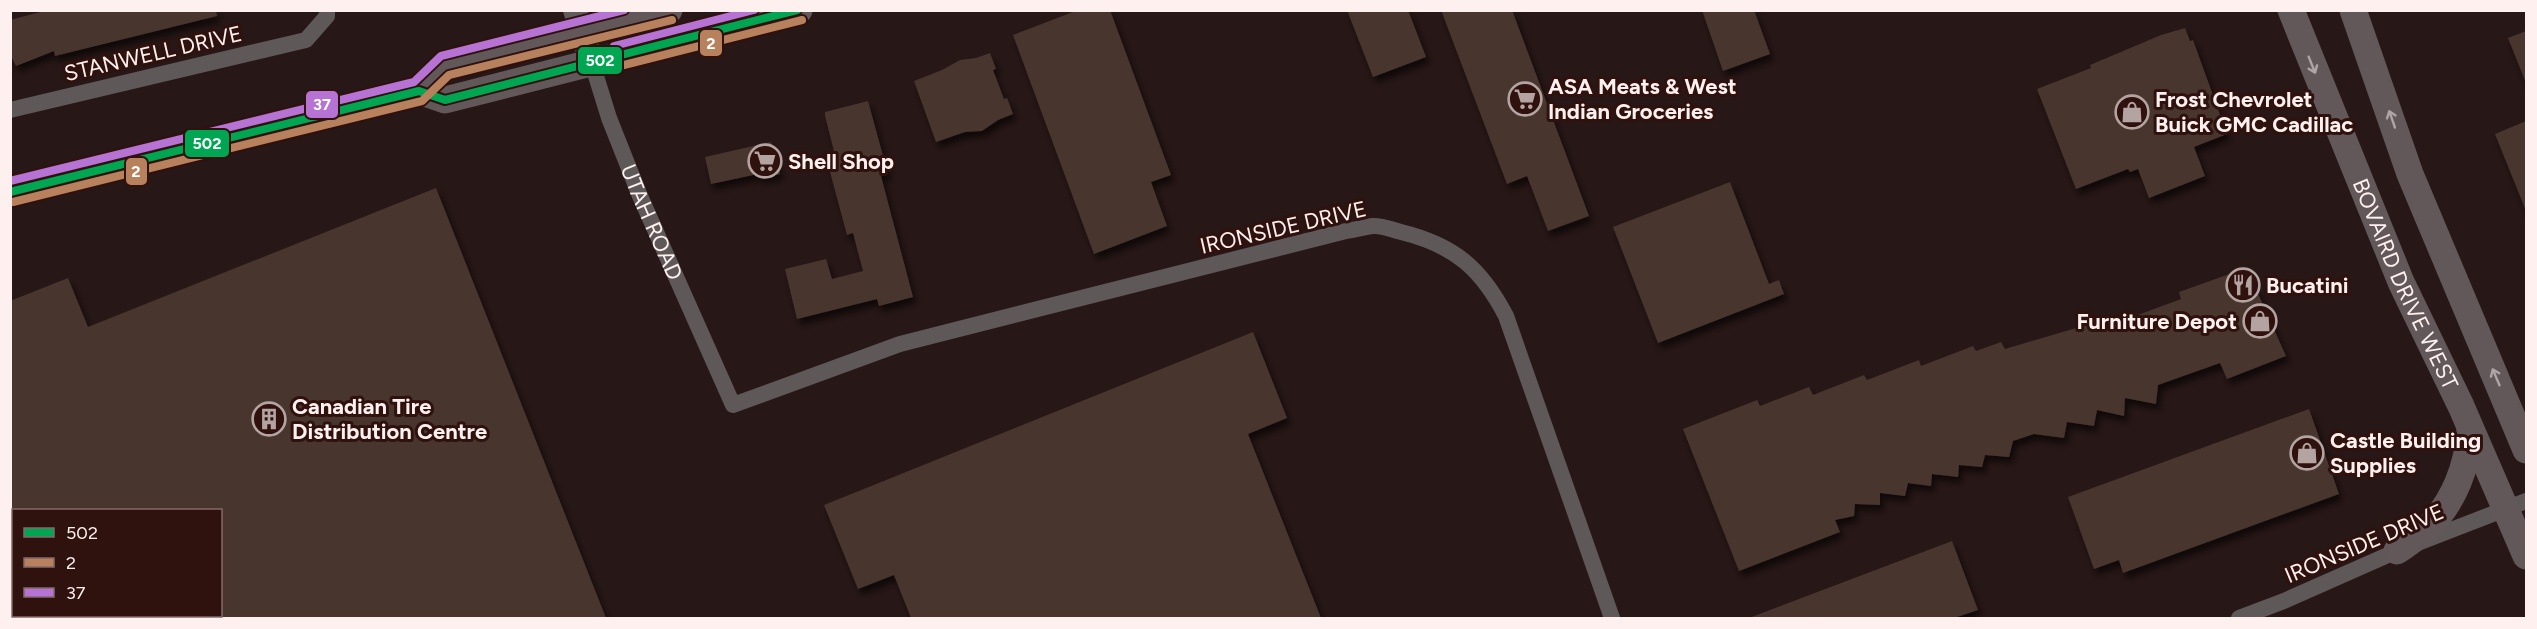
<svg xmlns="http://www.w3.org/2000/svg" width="2537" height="629" font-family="Figtree,sans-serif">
  <defs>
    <filter id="shadow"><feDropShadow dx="3.5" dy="6" stdDeviation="3" flood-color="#0009"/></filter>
  </defs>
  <rect width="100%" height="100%" fill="#271716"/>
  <g fill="#46352f" filter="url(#shadow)">
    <polygon points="48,10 216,10 217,16 55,56 54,51 16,66 10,54 10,20"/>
    <polygon points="1078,10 1110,10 1171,175 1151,182 1167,226 1094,254 1013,35"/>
    <polygon points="1347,10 1408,10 1426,57 1373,77"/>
    <polygon points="1441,10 1512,10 1589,216 1548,231 1527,176 1507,184"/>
    <polygon points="1702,10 1754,10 1770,54 1723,71"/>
    <polygon points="2185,28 2190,41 2193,40 2227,134 2194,147 2205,176 2149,198 2138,169 2130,172 2128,169 2076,189 2037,89 2091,68 2090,65 2161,35"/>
    <polygon points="2526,31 2526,83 2508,38"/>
    <polygon points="990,53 996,69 993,70 1004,99 1007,98 1013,114 998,120 982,131 965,132 936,142 914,81 942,70 960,60 976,58"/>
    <polygon points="868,101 888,174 881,176 913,297 879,306 877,299 797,319 785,269 826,259 832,279 863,271 853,233 847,235 826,157 835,155 825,116 825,112"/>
    <polygon points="2526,121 2526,211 2495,134"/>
    <polygon points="771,142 780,174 759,178 758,174 711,184 705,157"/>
    <polygon points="1730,182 1769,284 1779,280 1784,294 1658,343 1613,227"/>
    <polygon points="436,188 606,618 220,618 220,510 10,510 10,301 68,278 88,327"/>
    <polygon points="2235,272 2240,289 2255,287 2286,356 2227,379 2220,363 2158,385 2156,404 2125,398 2124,416 2097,410 2094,426 2067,422 2064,438 2034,434 2013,441 2009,457 1985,455 1982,467 1959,465 1958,477 1932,474 1931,486 1908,483 1905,496 1880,493 1880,505 1855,504 1854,516 1835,520 1840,532 1739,571 1683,429 1757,400 1760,406 1809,387 1813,395 1864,375 1867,380 1919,360 1921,366 1973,346 1976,351 2001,342 2005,349 2096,322 2100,329 2181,299 2179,292"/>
    <polygon points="1253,332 1287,418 1248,434 1321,618 911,618 894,575 858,589 824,505"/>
    <polygon points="2309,409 2339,494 2123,573 2119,560 2094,569 2068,497"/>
    <polygon points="1952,541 1978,610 1954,618 1749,618"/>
  </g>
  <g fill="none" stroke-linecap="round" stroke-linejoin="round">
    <g stroke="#5f5859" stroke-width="16">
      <path id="s1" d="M592,63L609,118L640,196L733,405L900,344L1346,231C1355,230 1364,227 1373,226C1382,225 1392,230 1401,232C1454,245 1481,268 1506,316L1612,618"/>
      <polyline points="10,110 306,40 327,16 327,10"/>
      <polyline points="2239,618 2284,601 2397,551 2526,501"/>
    </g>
    <polyline stroke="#635a5b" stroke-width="24" points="575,10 592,63"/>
    <g stroke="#635859" stroke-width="27">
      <path id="s2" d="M2291,10L2401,282L2461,406L2526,556"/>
      <polyline points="2353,10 2410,174 2526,450"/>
      <polyline points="419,91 445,100 799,10"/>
      <polyline points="10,192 419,91 444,66 669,10"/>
      <path d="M2397,551C2407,544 2418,537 2427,529C2454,502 2468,466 2470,429"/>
    </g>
    <g stroke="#2f110e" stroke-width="12">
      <polyline id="bus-1" points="10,192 419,91 445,100 797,10"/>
    </g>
    <g stroke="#2f110e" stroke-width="12">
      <g id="bus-2">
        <polyline points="620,66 802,20"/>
        <polyline points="13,202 422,101 449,75 672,20"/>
      </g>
    </g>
    <g stroke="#2f110e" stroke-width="12">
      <g id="bus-3">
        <polyline points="614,46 754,10"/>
        <polyline points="10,181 414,82 441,56 624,10"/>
      </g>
    </g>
    <use href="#bus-1" stroke="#00a651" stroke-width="8"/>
    <use href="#bus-2" stroke="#b6815c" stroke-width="8"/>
    <use href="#bus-3" stroke="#b673d3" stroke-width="8"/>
  </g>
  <defs><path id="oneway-shaft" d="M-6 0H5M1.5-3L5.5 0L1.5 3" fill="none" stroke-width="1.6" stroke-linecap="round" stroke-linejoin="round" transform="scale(1.5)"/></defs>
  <g stroke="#b0a4a4">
    <use href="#oneway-shaft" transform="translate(2312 65) rotate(68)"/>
    <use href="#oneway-shaft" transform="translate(2392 119) rotate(-109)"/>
    <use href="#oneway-shaft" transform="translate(2496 377) rotate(-113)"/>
  </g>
  <defs>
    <g id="supermarket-ring" transform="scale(1.725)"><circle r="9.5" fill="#2f110e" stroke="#b3a4a2" stroke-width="1.5"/><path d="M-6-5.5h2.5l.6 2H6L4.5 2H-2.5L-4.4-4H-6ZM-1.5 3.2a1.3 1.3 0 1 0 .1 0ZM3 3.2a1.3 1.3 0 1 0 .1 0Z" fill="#b3a4a2"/></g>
    <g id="shop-ring" transform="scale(1.725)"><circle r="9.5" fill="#2f110e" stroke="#b3a4a2" stroke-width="1.5"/><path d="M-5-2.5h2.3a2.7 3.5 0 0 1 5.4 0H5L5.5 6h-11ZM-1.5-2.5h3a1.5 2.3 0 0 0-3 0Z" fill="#b3a4a2"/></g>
    <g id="restaurant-ring" transform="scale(1.725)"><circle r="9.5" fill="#2f110e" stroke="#b3a4a2" stroke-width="1.5"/><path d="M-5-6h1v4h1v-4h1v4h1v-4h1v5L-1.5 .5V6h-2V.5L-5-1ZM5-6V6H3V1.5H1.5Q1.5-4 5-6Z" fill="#b3a4a2"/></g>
    <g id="building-ring" transform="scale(1.725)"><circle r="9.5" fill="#2f110e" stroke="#b3a4a2" stroke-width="1.5"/><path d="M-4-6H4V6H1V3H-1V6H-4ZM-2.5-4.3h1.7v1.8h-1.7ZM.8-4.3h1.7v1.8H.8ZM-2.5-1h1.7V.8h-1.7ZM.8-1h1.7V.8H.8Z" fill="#b3a4a2"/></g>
  </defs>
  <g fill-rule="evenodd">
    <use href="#supermarket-ring" x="1525" y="99"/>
    <use href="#shop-ring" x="2132" y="112"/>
    <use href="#supermarket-ring" x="765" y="161"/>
    <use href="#restaurant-ring" x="2243" y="285"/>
    <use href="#shop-ring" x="2260" y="321"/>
    <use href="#building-ring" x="269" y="419"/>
    <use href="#shop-ring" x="2307" y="453"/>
  </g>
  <g text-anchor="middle" stroke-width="6" stroke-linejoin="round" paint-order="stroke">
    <g font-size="22" fill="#fef0ee" stroke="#2f110e">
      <text transform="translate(153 53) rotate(-13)" y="8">STANWELL DRIVE</text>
      <text dy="8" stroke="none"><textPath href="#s1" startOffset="170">UTAH ROAD</textPath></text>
      <text transform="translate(1283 227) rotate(-13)" y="8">IRONSIDE DRIVE</text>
      <text dy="8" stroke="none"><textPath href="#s2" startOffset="297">BOVAIRD DRIVE WEST</textPath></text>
      <text transform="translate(2364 543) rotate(-23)" y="8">IRONSIDE DRIVE</text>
    </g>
    <g font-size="22" font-weight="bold" fill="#fef0ee" stroke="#2f110e" text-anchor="start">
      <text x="1548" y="94">ASA Meats &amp; West<tspan x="1548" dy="25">Indian Groceries</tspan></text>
      <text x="2155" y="107">Frost Chevrolet<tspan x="2155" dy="25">Buick GMC Cadillac</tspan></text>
      <text x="788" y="169">Shell Shop</text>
      <text x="2266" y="293">Bucatini</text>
      <text x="2237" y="329" text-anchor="end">Furniture Depot</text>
      <text x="292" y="414">Canadian Tire<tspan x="292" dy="25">Distribution Centre</tspan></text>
      <text x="2330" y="448">Castle Building<tspan x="2330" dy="25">Supplies</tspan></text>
    </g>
  </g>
  <g stroke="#2f110e" stroke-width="2">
    <rect x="699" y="29" width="24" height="28" rx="6" fill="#b6815c"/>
    <rect x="577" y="46" width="46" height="29" rx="6" fill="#00a651"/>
    <rect x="305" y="90" width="34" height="29" rx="6" fill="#b673d3"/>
    <rect x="184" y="129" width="46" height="29" rx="6" fill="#00a651"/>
    <rect x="125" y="157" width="23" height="29" rx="6" fill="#b6815c"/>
  </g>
  <g font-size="16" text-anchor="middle" font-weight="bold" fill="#fff">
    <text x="711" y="49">2</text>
    <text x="600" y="66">502</text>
    <text x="322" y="110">37</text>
    <text x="207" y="149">502</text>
    <text x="136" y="177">2</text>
  </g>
  <rect width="2537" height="629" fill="none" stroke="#fef0ee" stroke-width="24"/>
  <rect x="12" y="509" width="210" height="108" fill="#2f110e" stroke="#826a68" stroke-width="1.5"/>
  <rect x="24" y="528" width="30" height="9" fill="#00a651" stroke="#826a68" stroke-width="1.5"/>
  <text x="66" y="539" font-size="18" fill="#fef0ee">502</text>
  <rect x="24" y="558" width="30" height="9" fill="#b6815c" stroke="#826a68" stroke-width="1.5"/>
  <text x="66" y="569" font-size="18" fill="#fef0ee">2</text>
  <rect x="24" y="588" width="30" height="9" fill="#b673d3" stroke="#826a68" stroke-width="1.5"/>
  <text x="66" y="599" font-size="18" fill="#fef0ee">37</text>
</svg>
